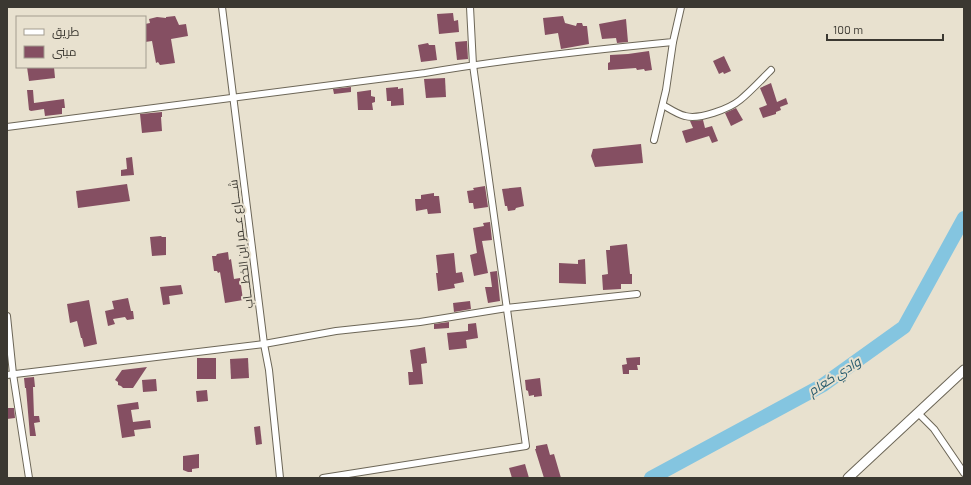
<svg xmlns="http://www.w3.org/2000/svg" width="971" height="485" font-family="Barlow,Cairo,sans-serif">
  <rect width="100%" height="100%" fill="#e8e1cf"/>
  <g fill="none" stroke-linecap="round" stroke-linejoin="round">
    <polyline stroke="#84c5e0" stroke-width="14" points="651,478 823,385 904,327 964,218"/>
  </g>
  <g fill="#854f62">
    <polygon points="453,13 454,21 458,20 459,32 439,34 437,14"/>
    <polygon points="175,16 179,25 186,24 188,36 171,39 175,63 160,65 158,62 156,63 152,41 145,42 145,24 150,23 149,19 157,17 166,18 166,17"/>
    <polygon points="563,16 565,23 576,26 577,23 582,23 583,26 587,26 589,44 561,49 558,33 545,35 543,18"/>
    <polygon points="626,19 628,42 617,43 616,38 602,39 599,24"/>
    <polygon points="467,41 468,59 457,60 455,42"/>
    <polygon points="428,43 429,45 435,45 437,60 421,62 418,45"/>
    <polygon points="649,51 652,70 645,71 644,69 637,70 636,68 608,70 608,63 610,62 610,55 628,54"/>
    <polygon points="724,56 731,71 724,74 723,72 719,74 713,61"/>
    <polygon points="27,67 54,67 55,78 29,81"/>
    <polygon points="445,78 446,97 426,98 424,79"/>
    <polygon points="771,83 777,102 786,98 788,104 780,107 781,110 776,112 776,114 763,118 759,108 767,105 760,88"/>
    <polygon points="351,87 351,92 334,94 333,89"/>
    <polygon points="398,87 398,89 403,88 404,105 391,106 391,101 387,101 386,88"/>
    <polygon points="27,90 33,90 34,103 64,99 65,108 62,108 62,114 45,116 44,109 31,111 29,110"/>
    <polygon points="371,90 371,96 375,97 375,102 372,103 373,110 358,110 357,92"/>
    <polygon points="736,108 743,120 731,126 725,113"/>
    <polygon points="162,112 162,117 161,117 162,131 142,133 140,114"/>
    <polygon points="703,120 705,128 712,126 718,141 712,143 709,136 686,143 682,131 693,128 690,121"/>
    <polygon points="641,144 643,163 595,167 591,156 593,149"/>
    <polygon points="132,157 134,175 121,176 121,170 127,169 126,158"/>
    <polygon points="127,184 130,201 78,208 76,191"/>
    <polygon points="485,186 488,207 474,209 473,203 469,203 467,191 474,190 473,188"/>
    <polygon points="521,187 524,206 516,208 515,210 508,211 507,206 505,206 502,189"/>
    <polygon points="434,193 434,196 439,196 441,213 428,214 427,209 416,211 415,199 421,199 421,195"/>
    <polygon points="490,222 492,240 482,241 488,273 474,276 470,255 477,253 473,228 484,226 483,223"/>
    <polygon points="161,236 162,237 166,237 166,255 152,256 150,237"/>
    <polygon points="627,244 630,274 632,274 632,284 621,284 621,289 603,290 602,275 608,274 606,250 610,250 610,246"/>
    <polygon points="228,252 229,260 231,259 234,279 240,278 243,300 225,303 220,272 218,273 217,271 214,271 212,256 216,256 217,254"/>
    <polygon points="454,253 456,273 462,272 464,282 454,284 455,288 438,291 436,273 438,273 436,255"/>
    <polygon points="585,259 586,284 559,283 559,263 578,264 578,260"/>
    <polygon points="497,271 500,301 488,303 485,287 492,287 490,272"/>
    <polygon points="181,285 183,294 169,296 170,304 163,305 160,287"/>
    <polygon points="128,298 131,311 133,311 134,319 127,320 125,317 113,319 115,324 108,326 105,311 114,309 112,301"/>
    <polygon points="89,300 97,344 84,347 82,338 81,338 77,321 70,323 67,304"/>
    <polygon points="470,301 471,309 454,312 453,303"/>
    <polygon points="449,322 449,328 434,329 434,324"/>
    <polygon points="476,323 478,338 466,340 467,348 449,350 447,333 468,331 468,324"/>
    <polygon points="425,347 427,363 421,364 423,384 409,385 408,372 413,372 410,350"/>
    <polygon points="640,357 640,365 637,365 638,370 629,370 629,374 623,374 622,365 627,364 626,358"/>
    <rect x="197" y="358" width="19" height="21"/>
    <polygon points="248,358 249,378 231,379 230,359"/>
    <polygon points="147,367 133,388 123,388 121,386 118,385 118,382 115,380 122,370"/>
    <polygon points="34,377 35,387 33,387 34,416 39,416 40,422 34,423 36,436 30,436 26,388 25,388 24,378"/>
    <polygon points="540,378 542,396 534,397 534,395 529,396 528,391 526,390 525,380"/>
    <polygon points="156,379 157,391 143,392 142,380"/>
    <polygon points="207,390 208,401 197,402 196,391"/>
    <polygon points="138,402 139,409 131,410 133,422 150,420 151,428 134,430 135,436 122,438 117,405"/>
    <polygon points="7,408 14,408 15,418 7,419"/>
    <polygon points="260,426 262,444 256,445 254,427"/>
    <polygon points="547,444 550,455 554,454 561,478 544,478 535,449 536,449 536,446"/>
    <polygon points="199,454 199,468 192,469 192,472 188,472 183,470 183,456"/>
    <polygon points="525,464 529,478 512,478 509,468"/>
  </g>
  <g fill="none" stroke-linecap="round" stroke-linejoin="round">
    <g stroke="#6c6657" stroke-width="8">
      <g id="street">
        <polyline points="222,7 264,344 269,370 280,478"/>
        <path d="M663,105C670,109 677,114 685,116C699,120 729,109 740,100C751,91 761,80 771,70"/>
        <path d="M7,127L425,73C507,59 590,50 673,42L681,7"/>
        <polyline points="654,140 666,90 673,42"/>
        <polyline points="7,316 13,374 29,478"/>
        <polyline points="7,375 264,344 336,331 420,322 507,308 637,294"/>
        <polyline points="918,413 934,429 964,473"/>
        <polyline points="323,478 526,446 473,65 470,7"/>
      </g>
    </g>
    <g stroke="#6c6657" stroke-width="11">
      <polyline id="secondary" points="848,478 964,370"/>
    </g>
    <use href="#street" stroke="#fff" stroke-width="6"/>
    <use href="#secondary" stroke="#fff" stroke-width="9"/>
  </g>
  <g text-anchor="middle" stroke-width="4" stroke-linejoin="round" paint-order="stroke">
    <g font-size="12" fill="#3b3831" stroke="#e8e1cf">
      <text transform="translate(241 244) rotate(-97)" y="4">شــــارع عــمر ابن الخطــــاب</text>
    </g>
    <g font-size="13" font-style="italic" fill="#24596c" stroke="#e8e1cf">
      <text transform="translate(834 376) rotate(-33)" y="5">وادي كعام</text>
    </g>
  </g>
  <rect width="971" height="485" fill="none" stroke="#3b3831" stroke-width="16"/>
  <rect x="16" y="16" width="130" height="52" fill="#e8e1cf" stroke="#a39d90"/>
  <rect x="24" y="29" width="20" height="6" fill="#ffffff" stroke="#a39d90"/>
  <text x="52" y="36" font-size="12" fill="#3b3831">طريق</text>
  <rect x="24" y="46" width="20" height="12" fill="#854f62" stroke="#a39d90"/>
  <text x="52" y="56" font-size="12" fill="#3b3831">مبنى</text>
  <path d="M827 34v6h116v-6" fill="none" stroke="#3b3831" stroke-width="2"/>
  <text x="833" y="34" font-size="12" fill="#3b3831" stroke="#e8e1cf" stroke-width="3" paint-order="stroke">100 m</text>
</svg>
